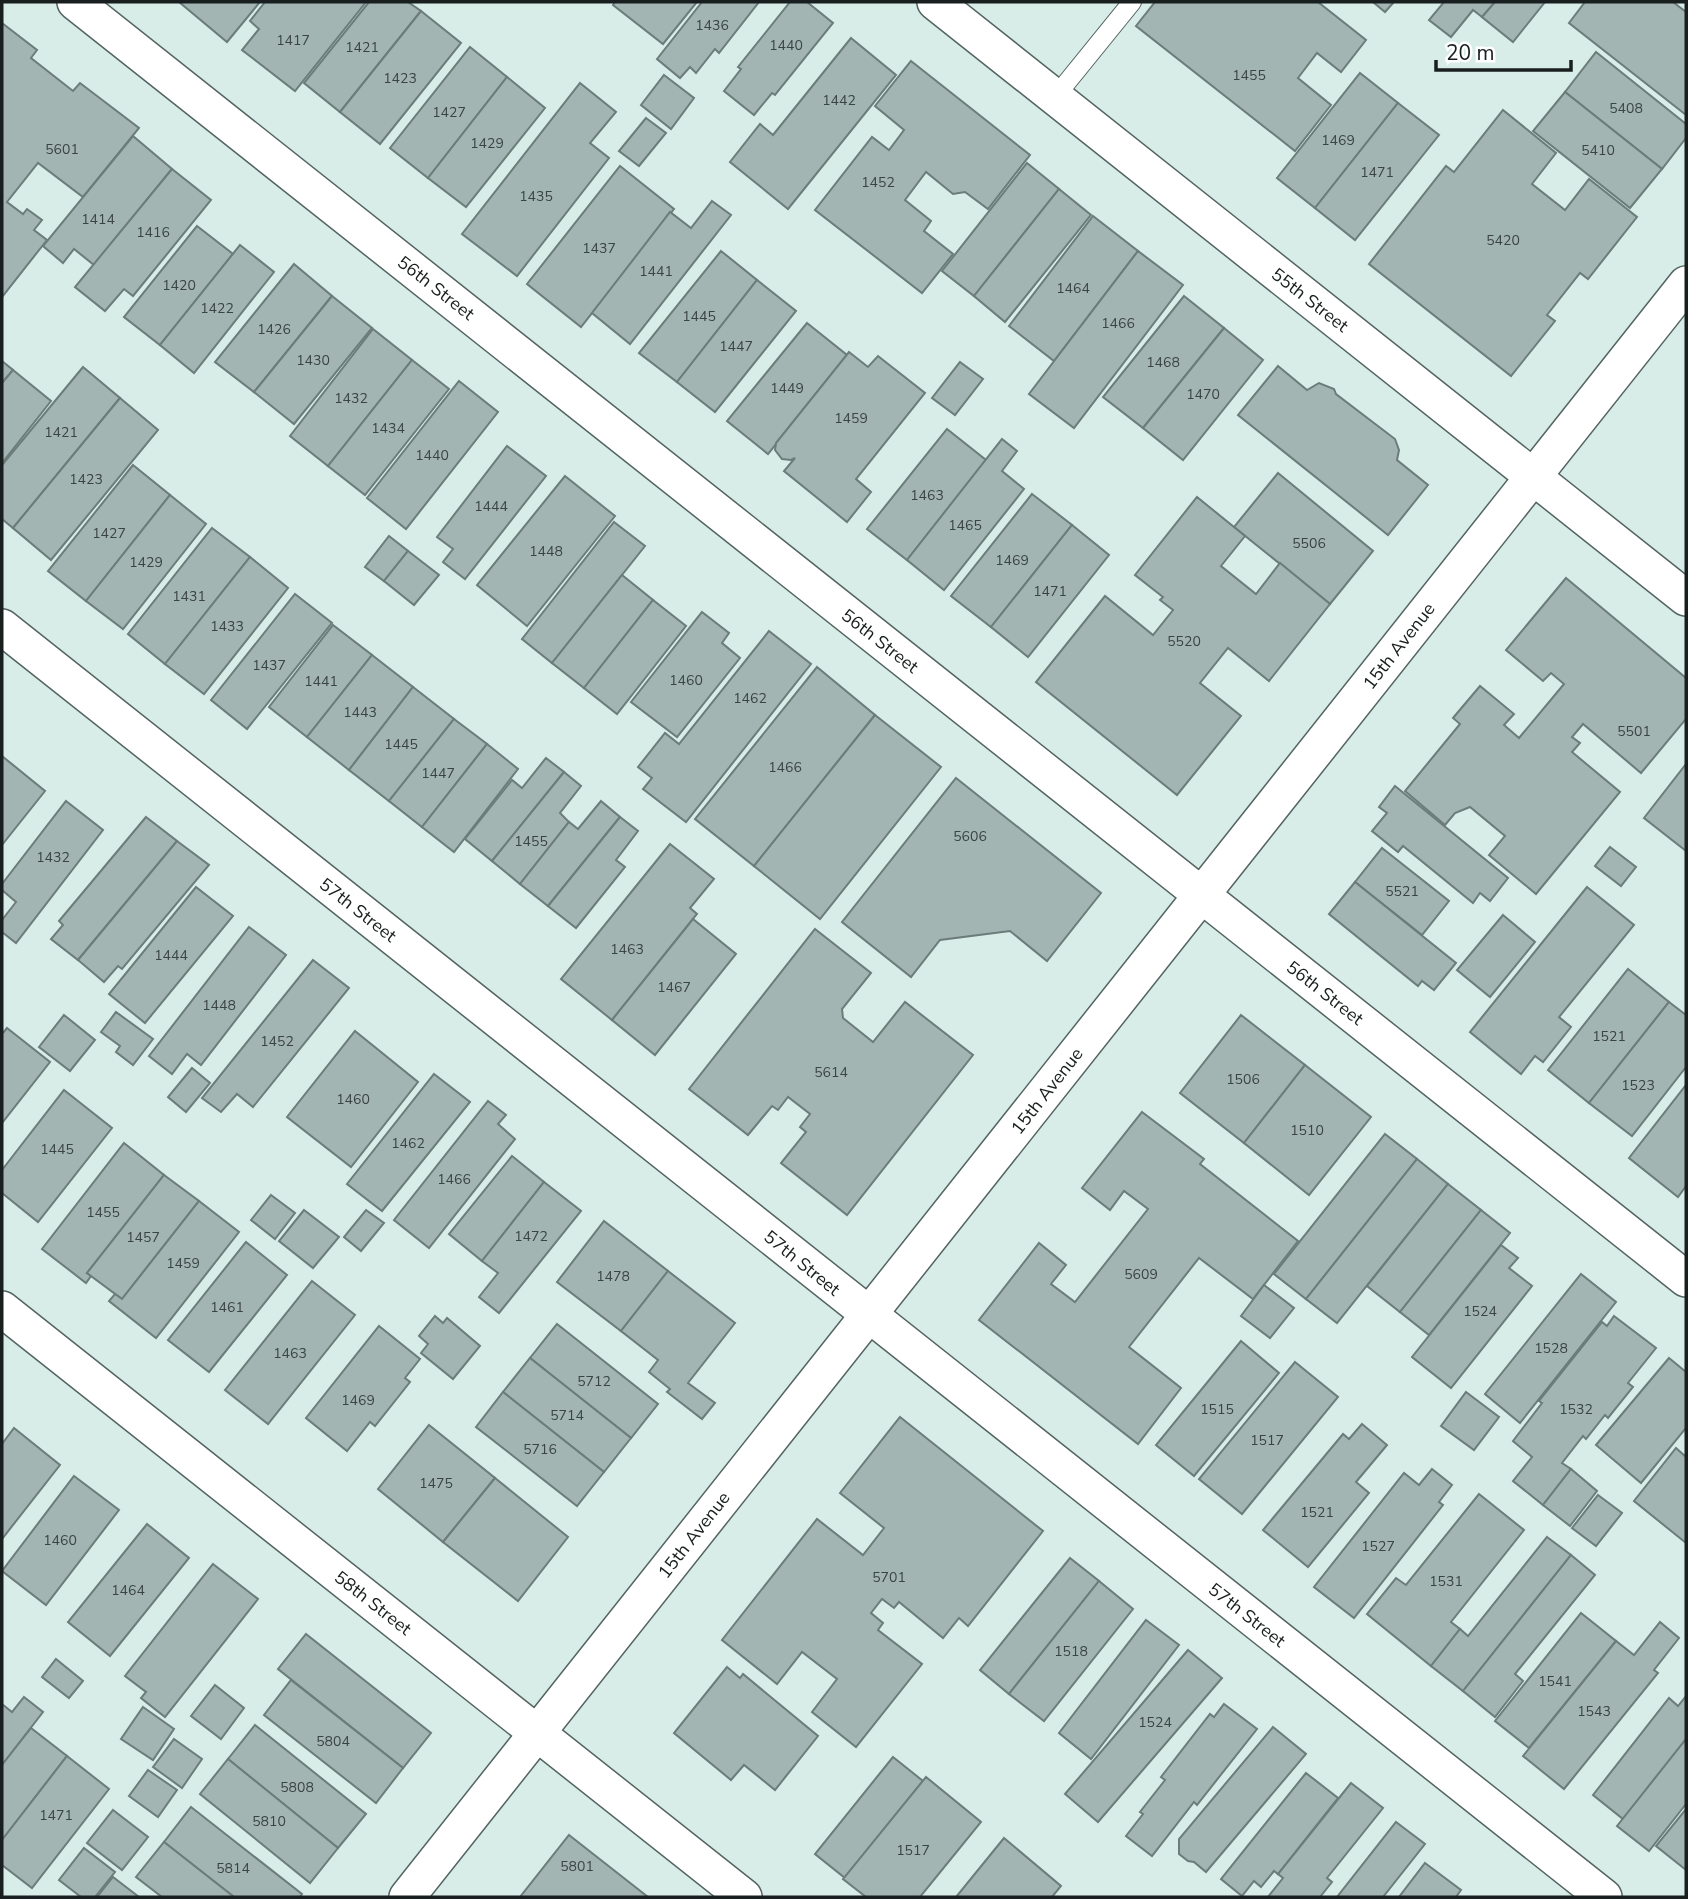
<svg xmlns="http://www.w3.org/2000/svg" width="1688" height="1899" font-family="'Nunito Sans',sans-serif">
  <rect width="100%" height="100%" fill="#d8ece8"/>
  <g fill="#a2b5b2" stroke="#6b7c79" stroke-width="2">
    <polygon points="179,2 260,2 227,42"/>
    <polygon points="265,2 366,2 295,91 242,50 259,29 250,21"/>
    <polygon points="369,2 408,2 421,11 340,112 304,83"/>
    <polygon points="615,2 697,2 663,44 613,5"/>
    <polygon points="702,2 759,2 719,53 715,49 696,73 690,67 680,78 657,59"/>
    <polygon points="790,2 807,2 833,23 775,95 772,93 754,115 724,91 741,69 738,67"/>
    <polygon points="1155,2 1318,2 1366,40 1341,72 1317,53 1298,78 1331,105 1295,151 1136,26"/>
    <polygon points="1373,2 1394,2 1385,12"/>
    <polygon points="1444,2 1495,2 1482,17 1473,10 1451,37 1429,20"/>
    <polygon points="1495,2 1545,2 1513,42 1482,17"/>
    <polygon points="1585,2 1673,2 1686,12 1686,115 1569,23"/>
    <polygon points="421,11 461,43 380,144 340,112"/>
    <polygon points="2,23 37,50 31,58 73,91 80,83 139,128 83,197 38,163 7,202 23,214 27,209 42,220 34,230 47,240 2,297"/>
    <polygon points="851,38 896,75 788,209 730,162 760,124 773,135"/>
    <polygon points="470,47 507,77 428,178 390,148"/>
    <polygon points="1596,52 1686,124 1686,138 1662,169 1565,92"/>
    <polygon points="911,61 1030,155 988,209 965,192 953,194 926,172 905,200 931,221 924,231 953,254 922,293 815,210 872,137 889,150 904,130 875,106"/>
    <polygon points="1360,73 1398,103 1315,208 1277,178"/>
    <polygon points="664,75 694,98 671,129 641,105"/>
    <polygon points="507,77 545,108 466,207 428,178"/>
    <polygon points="580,83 616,112 590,143 609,158 517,276 462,234"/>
    <polygon points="1565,92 1662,169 1630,208 1533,131"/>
    <polygon points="1398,103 1439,135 1355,240 1315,208"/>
    <polygon points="1503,110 1556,153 1532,184 1565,210 1589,179 1637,217 1588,279 1580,273 1547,315 1555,321 1511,376 1369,264 1446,166 1454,172"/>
    <polygon points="646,118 666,133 639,166 619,151"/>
    <polygon points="133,136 172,169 94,265 74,249 63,263 43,246"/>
    <polygon points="1027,163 1059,189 974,296 942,271"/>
    <polygon points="620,166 674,209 581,327 527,284"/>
    <polygon points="172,169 211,200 133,296 124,289 105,311 75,287"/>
    <polygon points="1059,189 1091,215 1005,322 974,296"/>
    <polygon points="712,201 731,215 630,344 592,313 670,212 691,228"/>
    <polygon points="1093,216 1138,251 1054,361 1009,326"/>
    <polygon points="197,226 233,254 160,345 124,317"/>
    <polygon points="240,245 274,272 194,373 160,345"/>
    <polygon points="721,251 757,280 677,382 639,353"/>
    <polygon points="1138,251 1183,285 1074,428 1029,394"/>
    <polygon points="294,264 332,296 254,392 215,362"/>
    <polygon points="757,280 796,311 715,412 677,382"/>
    <polygon points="332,296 372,328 294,424 254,392"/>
    <polygon points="1184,296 1224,328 1143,428 1103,397"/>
    <polygon points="807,323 847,355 768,454 727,421"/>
    <polygon points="1224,328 1263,360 1183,460 1143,428"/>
    <polygon points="373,329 412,360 328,466 290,436"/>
    <polygon points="849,352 868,367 878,356 925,393 856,479 871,492 847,522 784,471 795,458 791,460 782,459 775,450 776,443"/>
    <polygon points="412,360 449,389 365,495 328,466"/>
    <polygon points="2,361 13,370 2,383"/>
    <polygon points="960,362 983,379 955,415 932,398"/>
    <polygon points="1278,366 1307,390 1319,383 1334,389 1336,394 1395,439 1399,450 1397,460 1428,485 1388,535 1238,415"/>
    <polygon points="83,367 120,398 13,528 2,519 2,465"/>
    <polygon points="13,370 51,401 2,463 2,383"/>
    <polygon points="459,381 498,412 406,529 367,498"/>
    <polygon points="120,398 158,430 51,560 13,528"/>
    <polygon points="947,429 986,460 907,560 867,529"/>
    <polygon points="1002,439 1017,451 1002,471 1024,489 944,590 907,560"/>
    <polygon points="507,446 546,476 465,579 443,562 453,549 437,537"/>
    <polygon points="133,465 170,495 86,601 48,571"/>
    <polygon points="1278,473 1373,551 1330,604 1234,527"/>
    <polygon points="565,476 615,516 527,626 477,585"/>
    <polygon points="1032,494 1072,525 991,627 951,596"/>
    <polygon points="170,495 206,524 123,629 86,601"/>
    <polygon points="1197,497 1245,536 1221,566 1256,594 1280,563 1330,604 1269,681 1228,648 1200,683 1241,716 1177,795 1036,682 1105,596 1153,635 1173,610 1160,600 1163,597 1135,575"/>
    <polygon points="614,522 645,546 552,663 522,639"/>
    <polygon points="1072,525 1109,555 1028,657 991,627"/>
    <polygon points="212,528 250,557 165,664 128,634"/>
    <polygon points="389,536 408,551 384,581 365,567"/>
    <polygon points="408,551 439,575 414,605 384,581"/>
    <polygon points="250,557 288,588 204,694 165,664"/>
    <polygon points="622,575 653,600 584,688 552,663"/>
    <polygon points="1566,578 1686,678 1686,719 1641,773 1583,724 1572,737 1580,743 1572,752 1620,792 1536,894 1489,855 1505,836 1470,807 1455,813 1445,825 1405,791 1460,724 1453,718 1480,686 1514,714 1504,725 1519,738 1564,684 1551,673 1543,681 1506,650"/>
    <polygon points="295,594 332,623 247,729 211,700"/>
    <polygon points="653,600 686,626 617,714 584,688"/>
    <polygon points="702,612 729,633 722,643 740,658 677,737 631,702"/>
    <polygon points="333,625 372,655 307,737 269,707"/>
    <polygon points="769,631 811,664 686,822 643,789 652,778 638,767 665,733 679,744"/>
    <polygon points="372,655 413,687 349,770 307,737"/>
    <polygon points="817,667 875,715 754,866 695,819"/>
    <polygon points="413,687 454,719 389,801 349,770"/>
    <polygon points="875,715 941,767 820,919 754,866"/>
    <polygon points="454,719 487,744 422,827 389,801"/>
    <polygon points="487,744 518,769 454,852 422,827"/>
    <polygon points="2,756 45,791 2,845"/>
    <polygon points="546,758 564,772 492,861 465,839 512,780 522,788"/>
    <polygon points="1686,764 1686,851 1644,818"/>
    <polygon points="564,772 581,786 560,813 569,822 520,884 492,861"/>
    <polygon points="956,778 1101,893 1047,961 1010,931 940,940 911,977 842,922"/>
    <polygon points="1395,786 1508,878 1490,901 1480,893 1473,903 1403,846 1398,852 1372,831 1387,813 1379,807"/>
    <polygon points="66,801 103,830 16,943 2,932 2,920 16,902 2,890 2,884"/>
    <polygon points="601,801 620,817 548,906 520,884 569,822 578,829"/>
    <polygon points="146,817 177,841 78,960 51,939 63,925 59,921"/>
    <polygon points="620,817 638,831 616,860 625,867 576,928 548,906"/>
    <polygon points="177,841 209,865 122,969 118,966 104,982 78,960"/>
    <polygon points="670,844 714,879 690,908 697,914 612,1020 561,979"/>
    <polygon points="1610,847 1636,867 1621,886 1595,866"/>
    <polygon points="1382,848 1449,901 1422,935 1355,882"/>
    <polygon points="1355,882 1456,963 1434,990 1422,981 1418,986 1329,914"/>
    <polygon points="196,887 233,916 145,1023 109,994"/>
    <polygon points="1587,887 1634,925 1559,1017 1571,1027 1543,1062 1535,1056 1521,1074 1470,1032"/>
    <polygon points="1503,915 1535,942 1490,997 1457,970"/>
    <polygon points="693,919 736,954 655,1055 612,1020"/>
    <polygon points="249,927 286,955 201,1065 187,1054 172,1074 149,1056"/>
    <polygon points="815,929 871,973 842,1009 843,1018 873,1042 905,1002 973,1055 847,1215 781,1163 806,1132 800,1127 810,1114 788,1097 778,1110 772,1106 748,1135 689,1089"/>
    <polygon points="313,960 349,988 253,1107 237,1094 221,1112 202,1098"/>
    <polygon points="1628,969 1669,1002 1589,1103 1548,1070"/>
    <polygon points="1669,1002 1686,1015 1686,1067 1632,1136 1589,1103"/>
    <polygon points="116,1012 153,1039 133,1065 116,1052 120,1046 101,1032"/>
    <polygon points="64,1015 95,1040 70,1071 39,1047"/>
    <polygon points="1241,1015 1305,1065 1244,1143 1180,1093"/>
    <polygon points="7,1028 50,1062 2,1123 2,1034"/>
    <polygon points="355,1031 418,1082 351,1167 287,1117"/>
    <polygon points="1305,1065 1371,1117 1309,1195 1244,1143"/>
    <polygon points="192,1068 210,1083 186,1112 168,1097"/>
    <polygon points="434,1074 470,1102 382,1211 347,1184"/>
    <polygon points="1686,1085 1686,1186 1678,1197 1629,1158"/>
    <polygon points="64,1090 112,1128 38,1222 2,1193 2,1170"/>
    <polygon points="488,1101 506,1115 498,1124 515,1139 429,1248 394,1220"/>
    <polygon points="1142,1112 1204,1159 1200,1164 1298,1241 1253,1299 1199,1258 1129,1347 1181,1388 1138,1444 979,1320 1039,1243 1066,1265 1051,1284 1075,1302 1148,1209 1124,1191 1110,1210 1082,1188"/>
    <polygon points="1385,1134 1417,1159 1306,1299 1274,1274"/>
    <polygon points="124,1143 164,1175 87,1273 91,1276 86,1283 42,1249"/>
    <polygon points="512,1156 544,1182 482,1261 449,1234"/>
    <polygon points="1417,1159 1448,1184 1337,1323 1306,1299"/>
    <polygon points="164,1175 199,1201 122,1299 87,1273"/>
    <polygon points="544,1182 581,1211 499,1313 479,1297 498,1273 482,1261"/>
    <polygon points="1448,1184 1481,1210 1400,1312 1367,1286"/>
    <polygon points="271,1195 295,1213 275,1239 251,1220"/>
    <polygon points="199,1201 239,1232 156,1338 109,1301 115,1294 122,1299"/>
    <polygon points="304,1210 339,1237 313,1268 279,1241"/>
    <polygon points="366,1210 384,1223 361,1251 344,1237"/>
    <polygon points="1481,1210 1510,1233 1429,1335 1400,1312"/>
    <polygon points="604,1221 668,1271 621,1331 557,1282"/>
    <polygon points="246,1242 287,1275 209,1372 168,1340"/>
    <polygon points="1501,1245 1518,1258 1509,1268 1532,1286 1451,1388 1412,1357"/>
    <polygon points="668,1271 735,1323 688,1383 715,1403 702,1419 667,1392 670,1389 649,1372 658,1360 621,1331"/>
    <polygon points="1581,1274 1616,1302 1520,1423 1485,1394"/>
    <polygon points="312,1281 355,1315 268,1424 225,1390"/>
    <polygon points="1264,1285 1294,1308 1270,1338 1241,1316"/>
    <polygon points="435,1316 443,1323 447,1318 480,1346 453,1379 421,1353 428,1344 419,1336"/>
    <polygon points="1614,1316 1656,1348 1628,1383 1633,1387 1608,1418 1605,1415 1586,1439 1583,1436 1562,1463 1571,1469 1543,1505 1513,1481 1532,1457 1513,1441 1542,1403 1539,1401 1602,1322 1607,1326"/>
    <polygon points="557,1324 658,1404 631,1438 530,1358"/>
    <polygon points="379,1326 420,1359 405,1378 410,1382 375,1426 370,1422 347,1451 306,1418"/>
    <polygon points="1241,1341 1279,1373 1194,1476 1156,1445"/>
    <polygon points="530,1358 631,1438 604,1472 503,1392"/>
    <polygon points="1669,1358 1686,1372 1686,1428 1641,1483 1596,1445"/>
    <polygon points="1295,1362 1338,1397 1242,1514 1199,1479"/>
    <polygon points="503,1392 604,1472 577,1506 476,1427"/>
    <polygon points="1466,1392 1499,1417 1474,1450 1441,1426"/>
    <polygon points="900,1417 1043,1531 968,1626 959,1618 943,1638 899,1602 894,1608 882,1599 871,1613 883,1623 878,1630 922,1664 856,1747 812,1712 837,1679 802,1652 777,1684 722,1640 817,1519 863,1555 884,1528 840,1493"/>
    <polygon points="1362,1424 1387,1445 1356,1482 1369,1493 1308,1567 1263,1530 1343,1434 1349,1439"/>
    <polygon points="429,1425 495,1478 443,1542 378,1489"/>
    <polygon points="14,1428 60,1465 2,1539 2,1444"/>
    <polygon points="1676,1448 1686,1457 1686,1543 1634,1501"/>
    <polygon points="1432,1469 1452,1485 1439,1502 1443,1505 1354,1618 1314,1587 1404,1473 1419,1485"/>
    <polygon points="1571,1469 1597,1491 1570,1526 1543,1505"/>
    <polygon points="74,1476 119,1510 46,1605 2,1571"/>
    <polygon points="495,1478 568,1537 518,1601 443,1542"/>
    <polygon points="1479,1494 1524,1530 1451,1622 1460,1629 1431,1666 1367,1614 1396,1578 1406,1585"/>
    <polygon points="1598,1495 1622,1513 1596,1546 1572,1528"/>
    <polygon points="147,1524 189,1558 110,1656 68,1622"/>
    <polygon points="1547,1537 1571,1555 1463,1691 1431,1666 1460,1629 1468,1636"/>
    <polygon points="1571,1555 1595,1575 1515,1674 1523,1681 1495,1717 1463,1691"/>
    <polygon points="1070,1558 1099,1581 1009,1694 980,1670"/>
    <polygon points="213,1564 258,1599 165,1717 141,1698 146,1692 125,1676"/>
    <polygon points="1099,1581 1133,1609 1044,1721 1009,1694"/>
    <polygon points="1581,1613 1616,1641 1529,1748 1495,1721"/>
    <polygon points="1146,1620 1179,1645 1091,1759 1059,1733"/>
    <polygon points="1660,1622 1679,1638 1654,1670 1658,1673 1564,1789 1523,1756 1616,1641 1634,1655"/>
    <polygon points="306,1634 431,1733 403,1768 278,1669"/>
    <polygon points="1188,1650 1222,1678 1098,1822 1065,1794"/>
    <polygon points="56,1659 83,1681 69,1698 42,1677"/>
    <polygon points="727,1667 740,1678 743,1674 818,1736 775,1790 744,1765 731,1780 674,1733"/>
    <polygon points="291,1680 403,1768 376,1803 264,1715"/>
    <polygon points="215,1685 244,1708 221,1739 191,1716"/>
    <polygon points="1686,1696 1686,1739 1623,1819 1593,1795 1669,1698 1678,1706"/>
    <polygon points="24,1697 43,1712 2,1765 2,1704 12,1712"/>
    <polygon points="1224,1704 1257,1729 1197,1805 1194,1802 1152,1856 1126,1836 1143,1814 1140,1812 1165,1780 1161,1777 1210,1714 1214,1717"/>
    <polygon points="143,1707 174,1729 153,1760 121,1739"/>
    <polygon points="255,1725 366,1814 338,1848 228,1759"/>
    <polygon points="1273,1727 1306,1754 1206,1872 1194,1862 1188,1861 1179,1854 1179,1839"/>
    <polygon points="31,1728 67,1756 2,1840 2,1765"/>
    <polygon points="174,1739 202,1759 182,1788 153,1767"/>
    <polygon points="1686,1739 1686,1804 1649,1851 1617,1826"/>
    <polygon points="67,1756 109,1789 32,1888 2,1865 2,1840"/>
    <polygon points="893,1757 923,1781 845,1878 815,1854"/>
    <polygon points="228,1759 338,1848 310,1883 200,1794"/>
    <polygon points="148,1770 177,1790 158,1817 129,1796"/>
    <polygon points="1306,1773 1338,1798 1278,1874 1274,1871 1261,1887 1254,1881 1242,1896 1221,1879"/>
    <polygon points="926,1777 981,1822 920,1897 866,1897 843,1879"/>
    <polygon points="1351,1783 1383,1808 1327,1878 1332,1882 1320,1897 1268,1897 1283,1878 1278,1874"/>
    <polygon points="191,1807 302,1894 300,1897 234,1897 164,1842"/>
    <polygon points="1686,1809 1686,1870 1656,1846"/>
    <polygon points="113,1810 148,1837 122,1870 87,1843"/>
    <polygon points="1396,1822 1425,1844 1383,1897 1337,1897"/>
    <polygon points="569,1835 648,1897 520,1897"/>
    <polygon points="1004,1838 1061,1886 1052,1897 956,1897"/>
    <polygon points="164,1842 234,1897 162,1897 136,1877"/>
    <polygon points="84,1848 115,1872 95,1897 81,1897 59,1880"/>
    <polygon points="1425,1863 1461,1890 1456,1897 1399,1897"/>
    <polygon points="113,1877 139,1897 97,1897"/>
  </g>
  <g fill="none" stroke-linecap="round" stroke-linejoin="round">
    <g stroke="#536461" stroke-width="20">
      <polyline id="lane" points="1055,97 1132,2"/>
    </g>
    <g stroke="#536461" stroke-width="38">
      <g id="street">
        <polyline points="75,2 1686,1279"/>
        <polyline points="935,2 1686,598"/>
        <polyline points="2,627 1604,1897"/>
        <polyline points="2,1309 744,1897"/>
        <polyline points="407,1897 1686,284"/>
      </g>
    </g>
    <use href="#lane" stroke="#fff" stroke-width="18"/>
    <use href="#street" stroke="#fff" stroke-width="35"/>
  </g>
  <g text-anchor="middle" stroke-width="5" stroke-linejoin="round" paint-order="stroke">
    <g font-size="14" fill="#3a4443">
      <text x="712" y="30">1436</text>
      <text x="293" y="45">1417</text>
      <text x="786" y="50">1440</text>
      <text x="362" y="52">1421</text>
      <text x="1249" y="80">1455</text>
      <text x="400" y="83">1423</text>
      <text x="839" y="105">1442</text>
      <text x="1626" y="113">5408</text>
      <text x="449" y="117">1427</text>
      <text x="1338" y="145">1469</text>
      <text x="487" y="148">1429</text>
      <text x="62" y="154">5601</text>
      <text x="1598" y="155">5410</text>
      <text x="1377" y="177">1471</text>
      <text x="878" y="187">1452</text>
      <text x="536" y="201">1435</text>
      <text x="98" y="224">1414</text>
      <text x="153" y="237">1416</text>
      <text x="1503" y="245">5420</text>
      <text x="599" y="253">1437</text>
      <text x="656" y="276">1441</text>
      <text x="179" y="290">1420</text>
      <text x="1073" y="293">1464</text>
      <text x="217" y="313">1422</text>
      <text x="699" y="321">1445</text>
      <text x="1118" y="328">1466</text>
      <text x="274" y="334">1426</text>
      <text x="736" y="351">1447</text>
      <text x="313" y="365">1430</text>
      <text x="1163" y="367">1468</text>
      <text x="787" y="393">1449</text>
      <text x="1203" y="399">1470</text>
      <text x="351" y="403">1432</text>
      <text x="851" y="423">1459</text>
      <text x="388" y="433">1434</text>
      <text x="61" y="437">1421</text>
      <text x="432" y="460">1440</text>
      <text x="86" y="484">1423</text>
      <text x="927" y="500">1463</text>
      <text x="491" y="511">1444</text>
      <text x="965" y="530">1465</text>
      <text x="109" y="538">1427</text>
      <text x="1309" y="548">5506</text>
      <text x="546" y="556">1448</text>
      <text x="1012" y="565">1469</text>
      <text x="146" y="567">1429</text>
      <text x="1050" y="596">1471</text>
      <text x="189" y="601">1431</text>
      <text x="227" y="631">1433</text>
      <text x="1184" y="646">5520</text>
      <text x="269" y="670">1437</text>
      <text x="686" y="685">1460</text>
      <text x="321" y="686">1441</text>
      <text x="750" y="703">1462</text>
      <text x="360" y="717">1443</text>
      <text x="1634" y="736">5501</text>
      <text x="401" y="749">1445</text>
      <text x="785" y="772">1466</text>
      <text x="438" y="778">1447</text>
      <text x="970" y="841">5606</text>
      <text x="531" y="846">1455</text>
      <text x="53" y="862">1432</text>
      <text x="1402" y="896">5521</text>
      <text x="627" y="954">1463</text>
      <text x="171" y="960">1444</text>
      <text x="674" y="992">1467</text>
      <text x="219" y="1010">1448</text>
      <text x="1609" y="1041">1521</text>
      <text x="277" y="1046">1452</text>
      <text x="831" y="1077">5614</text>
      <text x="1243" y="1084">1506</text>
      <text x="1638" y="1090">1523</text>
      <text x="353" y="1104">1460</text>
      <text x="1307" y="1135">1510</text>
      <text x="408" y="1148">1462</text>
      <text x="57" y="1154">1445</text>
      <text x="454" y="1184">1466</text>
      <text x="103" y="1217">1455</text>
      <text x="531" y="1241">1472</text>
      <text x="143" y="1242">1457</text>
      <text x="183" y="1268">1459</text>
      <text x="1141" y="1279">5609</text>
      <text x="613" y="1281">1478</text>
      <text x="227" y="1312">1461</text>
      <text x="1480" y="1316">1524</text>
      <text x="1551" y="1353">1528</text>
      <text x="290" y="1358">1463</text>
      <text x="594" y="1386">5712</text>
      <text x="358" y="1405">1469</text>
      <text x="1217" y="1414">1515</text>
      <text x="1576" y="1414">1532</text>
      <text x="567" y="1420">5714</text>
      <text x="1267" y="1445">1517</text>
      <text x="540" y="1454">5716</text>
      <text x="436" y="1488">1475</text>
      <text x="1317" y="1517">1521</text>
      <text x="60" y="1545">1460</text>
      <text x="1378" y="1551">1527</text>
      <text x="889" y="1582">5701</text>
      <text x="1446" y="1586">1531</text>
      <text x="128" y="1595">1464</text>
      <text x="1071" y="1656">1518</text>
      <text x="1555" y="1686">1541</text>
      <text x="1594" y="1716">1543</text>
      <text x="1155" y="1727">1524</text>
      <text x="333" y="1746">5804</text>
      <text x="297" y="1792">5808</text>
      <text x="56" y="1820">1471</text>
      <text x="269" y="1826">5810</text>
      <text x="913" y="1855">1517</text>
      <text x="577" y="1871">5801</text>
      <text x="233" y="1873">5814</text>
    </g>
    <g font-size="18" fill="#181f1e" stroke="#fff">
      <text transform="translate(436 288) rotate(38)" y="6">56th Street</text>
      <text transform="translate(1310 300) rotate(38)" y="6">55th Street</text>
      <text transform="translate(880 641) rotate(38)" y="6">56th Street</text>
      <text transform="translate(1399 646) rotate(-52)" y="6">15th Avenue</text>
      <text transform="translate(358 910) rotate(38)" y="6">57th Street</text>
      <text transform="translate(1325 993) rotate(38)" y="6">56th Street</text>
      <text transform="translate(1047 1091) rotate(-52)" y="6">15th Avenue</text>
      <text transform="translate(802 1263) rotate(39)" y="6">57th Street</text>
      <text transform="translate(694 1535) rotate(-52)" y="6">15th Avenue</text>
      <text transform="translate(373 1603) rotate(38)" y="6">58th Street</text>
      <text transform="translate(1247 1615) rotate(38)" y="6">57th Street</text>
    </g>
  </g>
  <rect width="1688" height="1899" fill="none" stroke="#181f1e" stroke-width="7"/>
  <path d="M1436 60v10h135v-10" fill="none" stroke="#181f1e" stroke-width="3.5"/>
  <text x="1446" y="60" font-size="21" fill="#181f1e" stroke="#ffffff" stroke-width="5" paint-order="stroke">20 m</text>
</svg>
